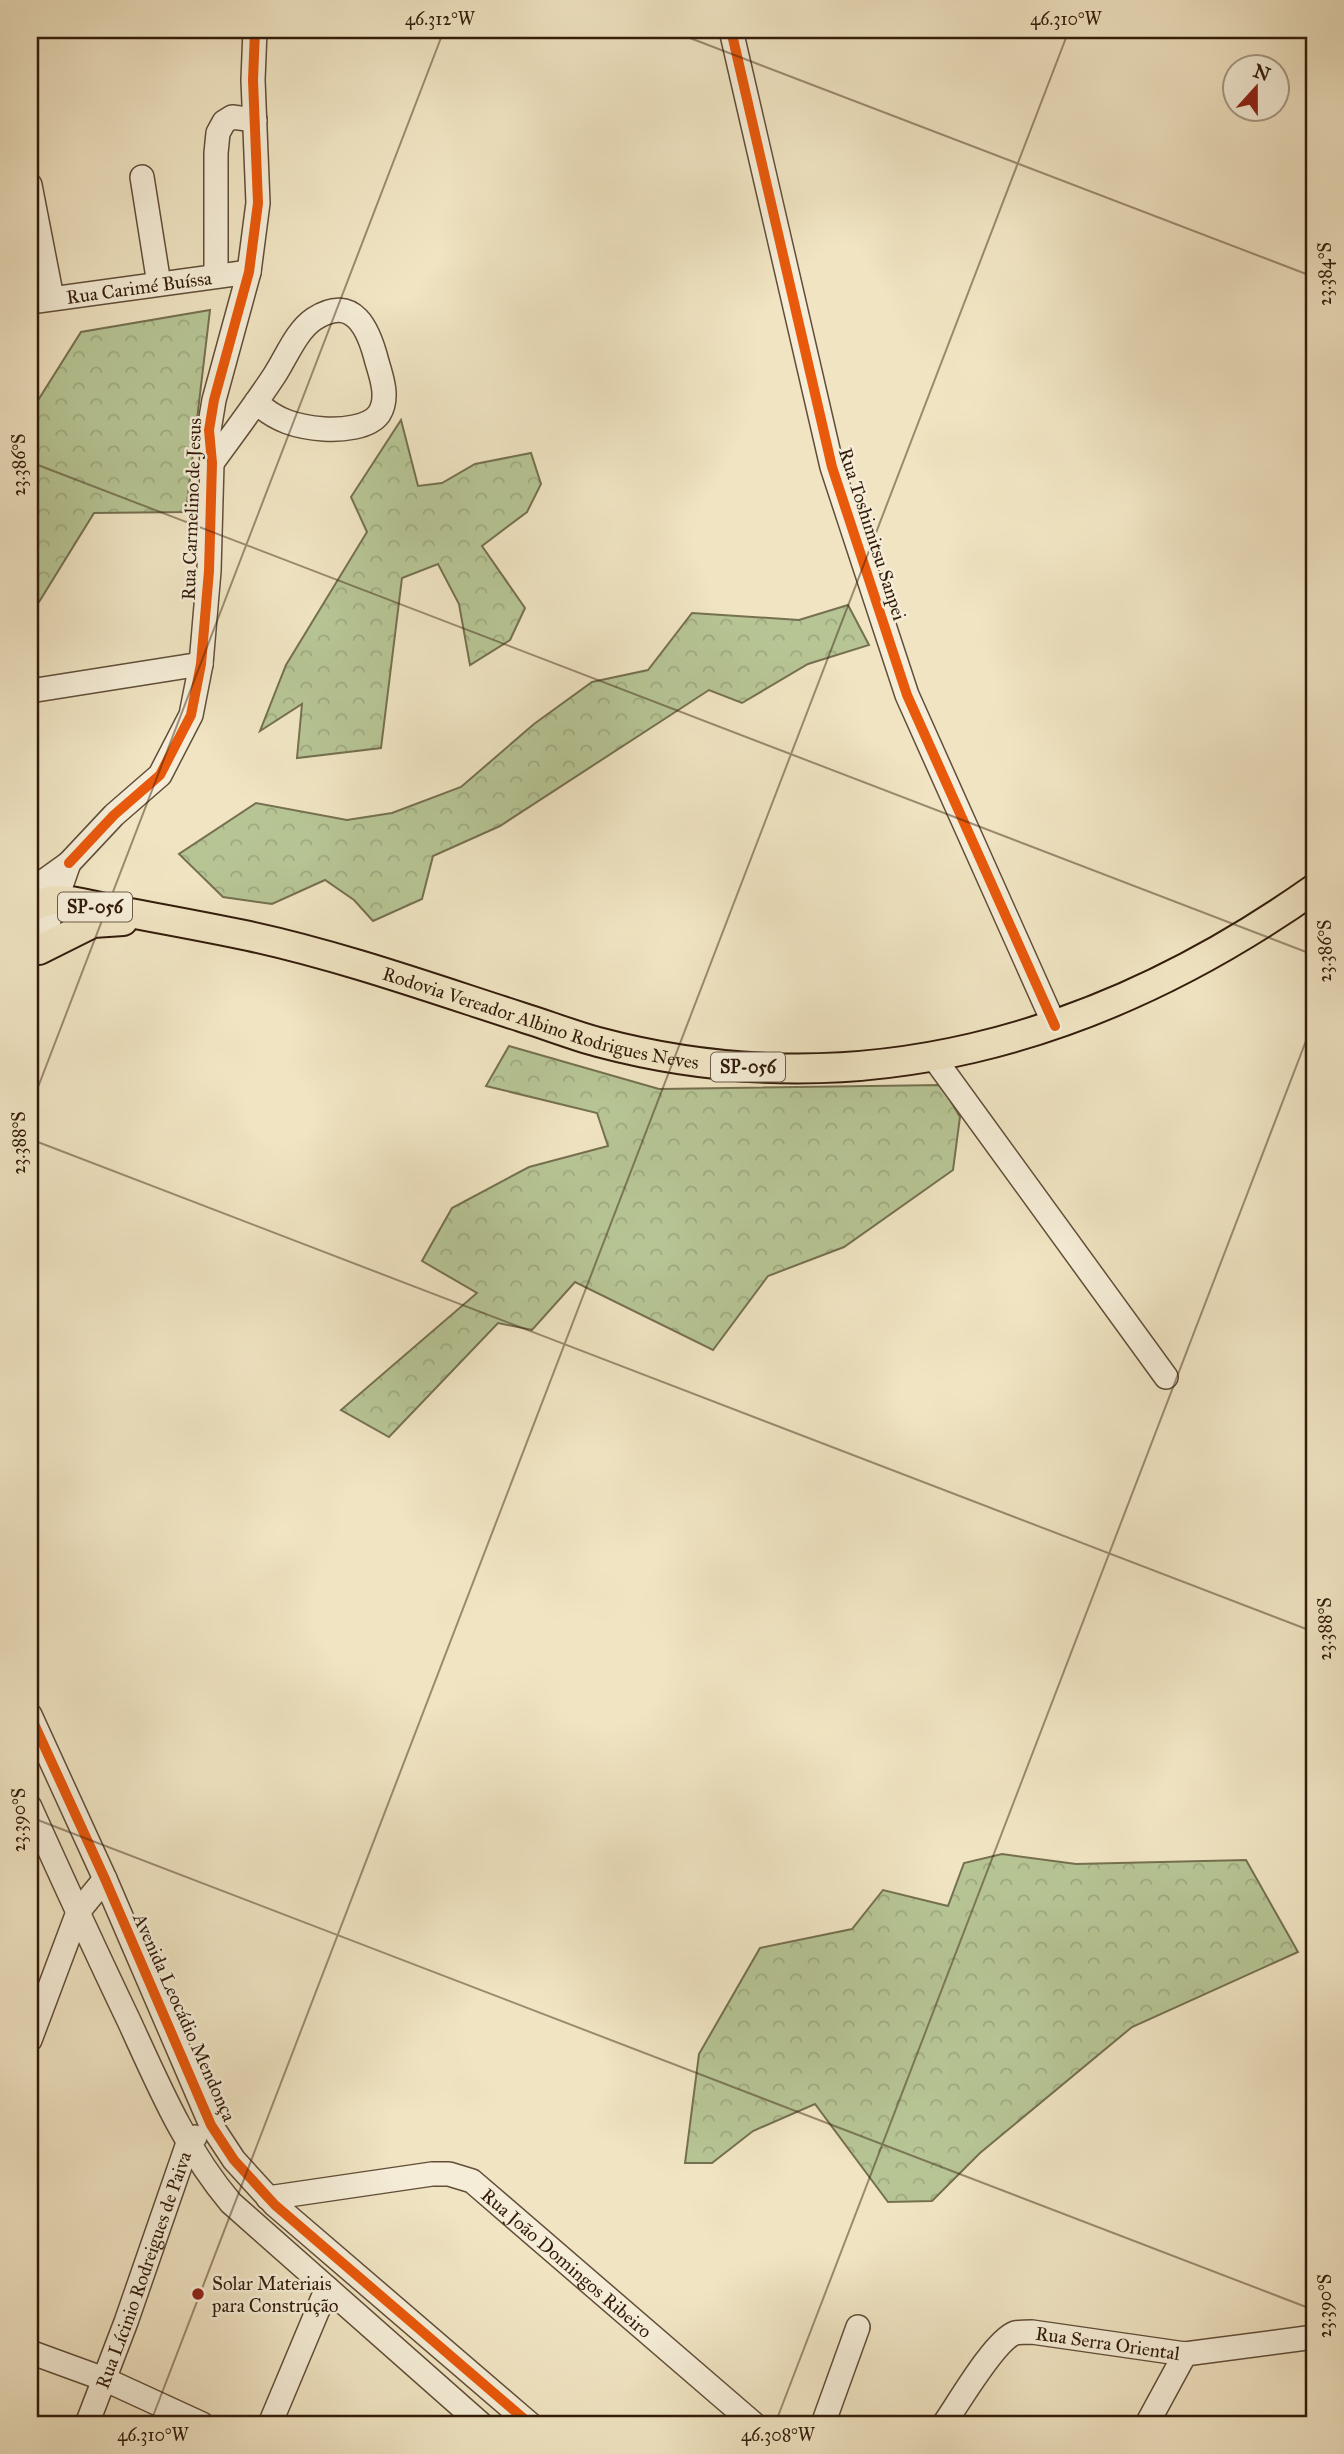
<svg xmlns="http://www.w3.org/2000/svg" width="1344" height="2454" font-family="'IM FELL Great Primer',serif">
  <defs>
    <pattern id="forest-crowns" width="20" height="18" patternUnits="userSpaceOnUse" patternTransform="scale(1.75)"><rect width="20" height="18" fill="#b7c595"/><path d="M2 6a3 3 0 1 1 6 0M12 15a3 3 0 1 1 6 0" fill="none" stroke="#9ea97f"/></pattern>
  </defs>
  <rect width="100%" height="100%" fill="#f0e4c2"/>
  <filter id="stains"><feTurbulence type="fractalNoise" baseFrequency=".00286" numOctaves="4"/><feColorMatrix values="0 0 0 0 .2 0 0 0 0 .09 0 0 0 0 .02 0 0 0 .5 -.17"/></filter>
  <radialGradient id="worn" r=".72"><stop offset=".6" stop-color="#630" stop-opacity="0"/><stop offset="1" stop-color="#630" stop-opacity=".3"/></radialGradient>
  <g fill="url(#forest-crowns)" stroke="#757050" stroke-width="2">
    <polygon points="210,310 186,512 94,513 39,602 30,602 30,413 81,332"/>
    <polygon points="401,420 418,486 442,483 475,464 531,453 541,484 527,512 482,546 525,608 510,640 470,665 459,604 438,564 402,578 381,748 297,758 302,704 260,731 286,665 367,532 351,497"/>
    <polygon points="848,605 869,645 808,664 742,703 709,690 500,826 433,856 422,899 373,921 354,900 325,880 272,904 223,897 179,854 256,803 347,820 392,813 461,787 534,724 592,682 648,670 692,613 799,620"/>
    <polygon points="509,1046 659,1089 941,1085 960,1117 953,1170 844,1247 768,1276 713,1350 575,1282 532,1330 498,1323 389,1437 341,1410 477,1293 422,1261 452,1208 529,1167 608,1146 597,1113 486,1086"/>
    <polygon points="1002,1854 1076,1864 1246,1860 1298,1952 1132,2027 980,2153 932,2201 888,2202 815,2104 753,2131 712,2163 685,2163 699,2054 760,1948 852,1929 883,1890 948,1906 964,1863"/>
  </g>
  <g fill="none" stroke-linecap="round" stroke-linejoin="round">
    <g stroke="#624e39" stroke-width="26">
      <g id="minor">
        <polyline points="731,30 832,467 907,695 1055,1026"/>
        <polyline points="142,177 159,284"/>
        <polyline points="30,185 52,298"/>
        <polyline points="216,276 216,153 218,133 224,122 232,117 255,120"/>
        <path id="s1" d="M30,302L249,272"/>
        <path d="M212,463C233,434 255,405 274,376C286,358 296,331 314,319C354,293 369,330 377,362C382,378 389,399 379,414C369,428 340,430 324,429C297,427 276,421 256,402"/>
        <polyline points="30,691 201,664"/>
        <polyline points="69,863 114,815 160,775 191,715 201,664 209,571 212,463 209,430 214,400 249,272 258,203 253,80 255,30"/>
        <polyline points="30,891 69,863 38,952"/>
        <polyline points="934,1058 1166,1377"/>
        <polyline points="30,1715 105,1879 211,2125 234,2160 275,2205 530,2424"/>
        <path d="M30,1807C62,1878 95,1950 129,2021C158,2084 185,2149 231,2203L481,2424"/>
        <polyline points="30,2040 78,1912 105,1879"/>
        <path id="s2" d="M268,2198L432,2174H449L472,2181L754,2424"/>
        <polyline points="30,2352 104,2379 202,2424"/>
        <path id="s3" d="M87,2424L126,2322L188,2143L195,2137"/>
        <polyline points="270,2424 327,2288"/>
        <polyline points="823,2424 858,2327"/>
        <path id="s4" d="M944,2424C958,2404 994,2341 1015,2333C1020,2332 1027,2332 1032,2332L1185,2354L1314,2337"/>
        <polyline points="1147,2424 1185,2354"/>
      </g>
    </g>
    <g stroke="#331c0b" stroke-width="32">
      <g id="major">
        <path id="s5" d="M30,907C38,905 48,900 56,900C72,899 93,906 109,909C156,918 202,926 249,936C341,956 431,988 521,1017C547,1025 572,1035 598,1042C857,1111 1100,1040 1314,889"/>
        <polyline points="39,950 93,923 123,921"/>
      </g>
    </g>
    <use href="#minor" stroke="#f5edd7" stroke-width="23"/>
    <use href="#major" stroke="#f0e4c2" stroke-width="28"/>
    <g stroke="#f5edd7" stroke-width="15">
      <g id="cycleway">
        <polyline points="731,30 832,467 907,695 1055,1026"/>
        <polyline points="69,863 114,815 160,775 191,715 201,664 209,571 212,463 209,430 214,400 249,272 258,203 253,80 255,30"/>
        <polyline points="30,1715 105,1879 211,2125 234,2160 275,2205 530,2424"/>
      </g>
    </g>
    <use href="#cycleway" stroke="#e8590c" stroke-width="10"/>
  </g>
  <path fill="none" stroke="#331c0b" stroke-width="2" stroke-opacity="0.45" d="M669,30L1314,277M30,462L1314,955M30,1108L444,30M30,1139L1314,1632M30,1817L1314,2310M150,2424L1069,30M775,2424L1314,1020"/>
  <circle fill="#8f2418" stroke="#f5edd7" stroke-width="2.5" cx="198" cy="2294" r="7"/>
  <g text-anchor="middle" stroke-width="5" stroke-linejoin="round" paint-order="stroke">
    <g fill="#f5edd7" stroke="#6d5b48" stroke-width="2">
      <rect x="58" y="892.5" width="74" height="29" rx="5"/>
      <rect x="711" y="1052.5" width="74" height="29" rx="5"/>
    </g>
    <g font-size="18" font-weight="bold" fill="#331c0b">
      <text x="95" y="913">SP-056</text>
      <text x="748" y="1073">SP-056</text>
    </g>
    <g font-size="19" fill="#331c0b" stroke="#f5edd7">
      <text dy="7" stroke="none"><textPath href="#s1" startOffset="110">Rua Carimé Buíssa</textPath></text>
      <text transform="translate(191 509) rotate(-88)" y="7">Rua Carmelino de Jesus</text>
      <text transform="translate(873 534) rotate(72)" y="7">Rua Toshimitsu Sanpei</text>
      <text dy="7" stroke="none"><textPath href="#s5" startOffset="527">Rodovia Vereador Albino Rodrigues Neves</textPath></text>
      <text transform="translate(185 2017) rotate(66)" y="7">Avenida Leocádio Mendonça</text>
      <text dy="7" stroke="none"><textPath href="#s2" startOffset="332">Rua João Domingos Ribeiro</textPath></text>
      <text dy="7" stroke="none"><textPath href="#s3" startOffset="164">Rua Lícinio Rodreigues de Paiva</textPath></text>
      <text dy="7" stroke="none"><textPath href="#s4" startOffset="210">Rua Serra Oriental</textPath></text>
    </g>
    <g font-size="19" fill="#331c0b" stroke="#f5edd7" text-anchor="start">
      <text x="212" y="2290">Solar Materiais<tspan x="212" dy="22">para Construção</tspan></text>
    </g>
  </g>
  <rect width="1344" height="2454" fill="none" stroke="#f0e4c2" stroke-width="77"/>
  <g transform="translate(1256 88) rotate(21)"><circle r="33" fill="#f5edd7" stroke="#a79985" stroke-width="2"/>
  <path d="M0-5L12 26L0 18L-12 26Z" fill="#8f2418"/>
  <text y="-10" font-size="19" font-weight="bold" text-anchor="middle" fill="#331c0b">N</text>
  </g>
  <rect x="38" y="38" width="1268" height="2378" fill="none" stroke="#331c0b" stroke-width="2.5"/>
  <g font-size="18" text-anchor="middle" fill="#331c0b">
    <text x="440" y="25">46.312°W</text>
    <text x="1066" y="25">46.310°W</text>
    <text transform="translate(1325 274) rotate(-90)" y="6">23.384°S</text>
    <text transform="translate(19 465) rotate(-90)" y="6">23.386°S</text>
    <text transform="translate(1325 951) rotate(-90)" y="6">23.386°S</text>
    <text transform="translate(19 1143) rotate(-90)" y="6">23.388°S</text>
    <text transform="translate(1325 1629) rotate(-90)" y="6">23.388°S</text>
    <text transform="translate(19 1820) rotate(-90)" y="6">23.390°S</text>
    <text transform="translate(1325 2306) rotate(-90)" y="6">23.390°S</text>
    <text x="153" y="2441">46.310°W</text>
    <text x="778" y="2441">46.308°W</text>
  </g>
  <rect width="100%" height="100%" filter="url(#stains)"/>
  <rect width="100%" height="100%" fill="url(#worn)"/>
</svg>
